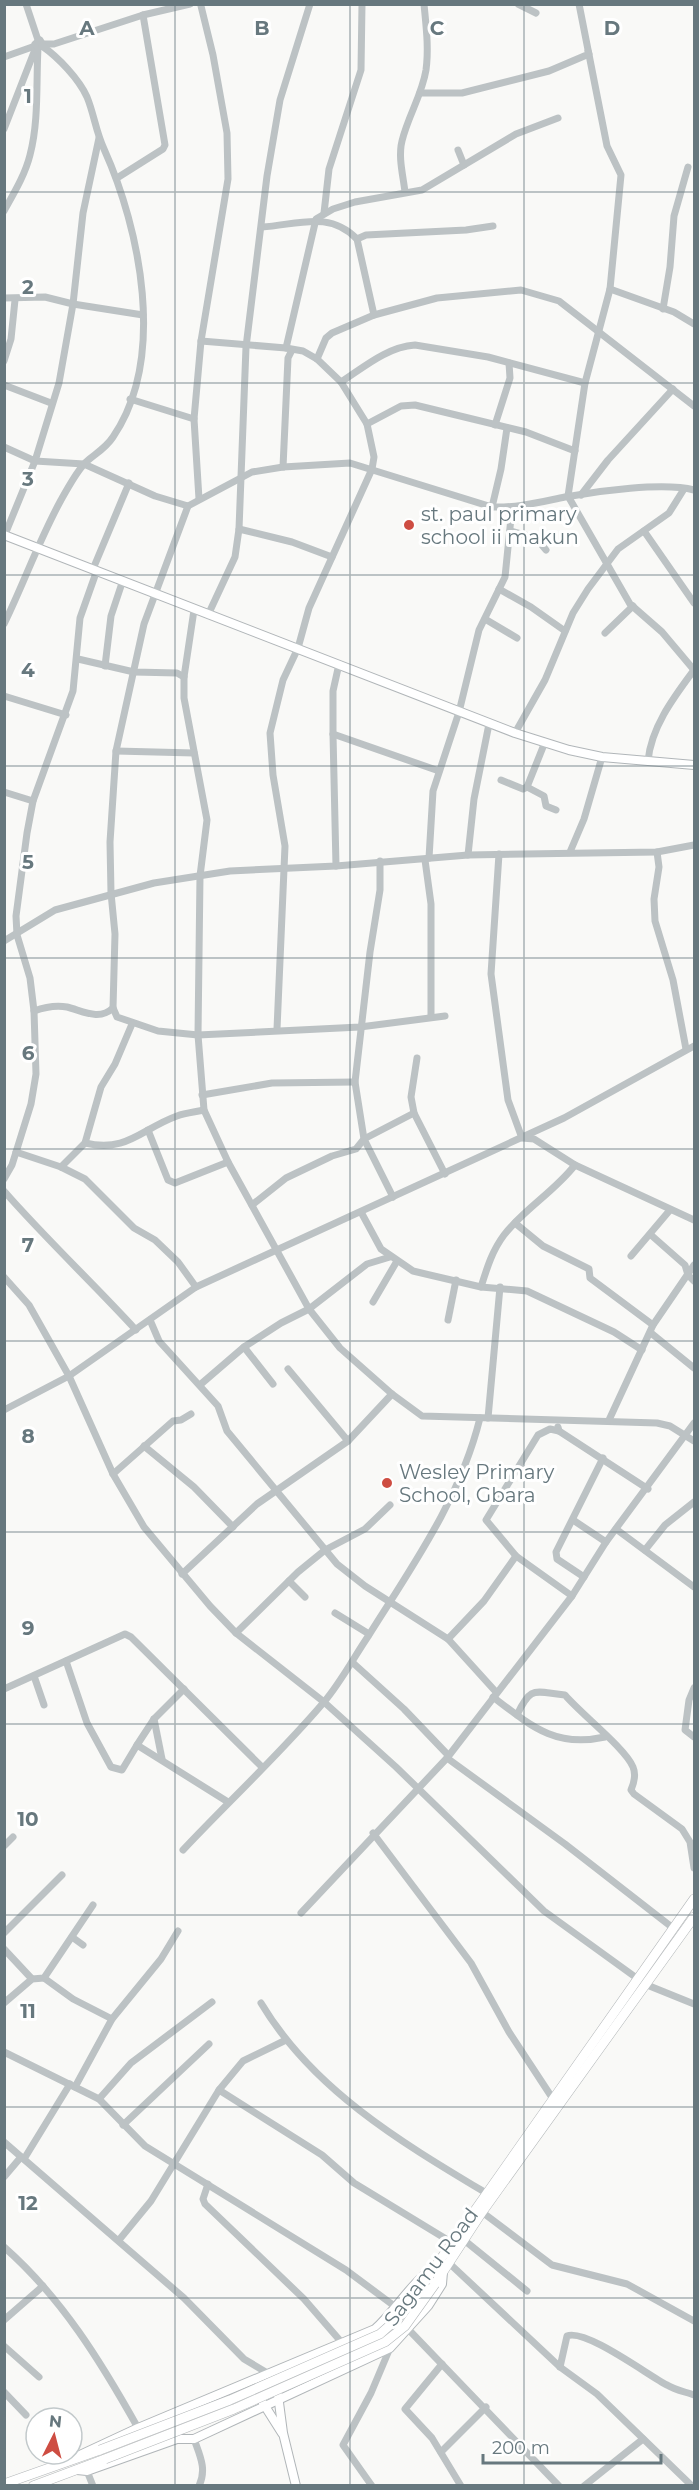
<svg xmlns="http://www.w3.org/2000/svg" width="699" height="2490" font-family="Montserrat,sans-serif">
  <rect width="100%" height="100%" fill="#f9f9f7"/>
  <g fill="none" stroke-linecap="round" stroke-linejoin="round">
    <g stroke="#b1b6b9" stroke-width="10">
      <g id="major">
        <polyline points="4,535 515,733 569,750 602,757 694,765"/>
        <polyline points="278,2395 283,2433 296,2486"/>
        <polyline points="263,2403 282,2433"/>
        <path d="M80,2455L138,2428L375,2329C396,2310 411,2283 434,2267"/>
        <polyline points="77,2470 87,2471 177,2439 194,2439 390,2348 428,2306 442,2284 443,2272"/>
      </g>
    </g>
    <g stroke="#b3b7b9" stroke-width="10">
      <g id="highway">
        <polyline points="426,2280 694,1899"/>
        <polyline points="435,2284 482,2212 694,1917"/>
        <polyline points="4,2484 100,2450"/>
        <polyline points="33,2486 105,2459"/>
      </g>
    </g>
    <g stroke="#bcc2c4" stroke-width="7">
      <polyline points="26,4 38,40"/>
      <polyline points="518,4 536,13"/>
      <polyline points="579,4 607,146 621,175 610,289 585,383 568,496 630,604 662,632 694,670"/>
      <polyline points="43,44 54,44 143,15 190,4"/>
      <polyline points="4,57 35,46"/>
      <polyline points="420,93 462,93 549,71 589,54 588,51"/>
      <polyline points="4,129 36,47"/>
      <polyline points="458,150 464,165"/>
      <polyline points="117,178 163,149 165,145 143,15"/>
      <path d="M405,192C403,175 398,157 402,141C408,116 422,95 426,70C429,48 426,26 424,4"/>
      <path d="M4,211C14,193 25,175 30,155C39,121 36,83 38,48L35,44L40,40L43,45L38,48"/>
      <polyline points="324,213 329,169 361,70 362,4"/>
      <path d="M262,227C297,225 329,210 357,239L366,235L466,230L493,226"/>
      <polyline points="357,239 374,315"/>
      <polyline points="610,289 674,312 694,324"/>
      <polyline points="4,298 45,297 73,304 143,315"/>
      <polyline points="663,309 670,267 674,216 688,167"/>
      <polyline points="201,341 286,348 303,351 317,359 341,382 367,424 374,457 372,469 309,608 298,648 283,680 270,733 273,775 285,846 277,1029"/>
      <polyline points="286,348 316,219 333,209 355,202 422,190 516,134 558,118"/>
      <polyline points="317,359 326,338 332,333 374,315 437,298 521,290 559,301 694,406"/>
      <polyline points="4,361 11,339 15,300"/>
      <path d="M341,382C364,367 387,347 415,345L488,357L585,383"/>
      <polyline points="4,385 51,403"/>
      <polyline points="130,399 194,419"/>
      <polyline points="367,424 401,406 415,405 526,432 575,451"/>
      <polyline points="495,425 510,378 509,363"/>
      <path d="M4,447L35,461L84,464L155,496L188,506L252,472L283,467L350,463L492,507C517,508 540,502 565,497C597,491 664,482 694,490"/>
      <polyline points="283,467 288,358 292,350"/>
      <polyline points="581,495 608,460 673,389"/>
      <polyline points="199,499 194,419 201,341 228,179 227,133 213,55 201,6"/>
      <polyline points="188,506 144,624 116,751 110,842 111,893 115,934 113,1008 117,1017 158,1031 198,1035 360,1027 445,1016"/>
      <polyline points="492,507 501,469 507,428"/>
      <polyline points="239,529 292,542 332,557"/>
      <polyline points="510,531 536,538 546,550"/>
      <polyline points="644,531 694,603"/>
      <polyline points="4,537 35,461 59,383 73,304 83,213 99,138"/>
      <polyline points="93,569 129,483"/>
      <polyline points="499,589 531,607 565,631"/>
      <polyline points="194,610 184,677 184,698 207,820 200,876 198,1035 204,1110 228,1162 309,1309 340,1348 392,1394 422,1416 657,1423 670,1426 694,1441"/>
      <polyline points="208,615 235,557 239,529 246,347 267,176 280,100 310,4"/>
      <polyline points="485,619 517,638"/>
      <path d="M4,624C24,583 39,540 61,500C68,488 76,472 86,462C95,454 106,448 113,437C167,358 140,229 104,149C96,132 94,114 87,97C79,79 58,57 42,46"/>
      <polyline points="605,633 633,606"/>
      <polyline points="78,659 134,672 177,673 184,677"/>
      <polyline points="105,666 111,616 123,580"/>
      <polyline points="4,696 66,715"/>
      <polyline points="515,733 545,680 573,613 588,589 618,549 669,513 684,489"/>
      <polyline points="333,734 439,771"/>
      <polyline points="545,742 527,787 544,796 546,806 556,810"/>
      <polyline points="116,751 194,753"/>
      <path d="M648,761C651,727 674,697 694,670"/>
      <polyline points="501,780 523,789 527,787"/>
      <polyline points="4,792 33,801"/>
      <polyline points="570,852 584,819 602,757"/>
      <polyline points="657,852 659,867 654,899 655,921 673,980 686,1049"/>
      <polyline points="499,854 491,974 508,1100 522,1138 534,1139 575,1165 694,1220"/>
      <polyline points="468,855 474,799 489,724"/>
      <polyline points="429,858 433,791 459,712 479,630 505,577 512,508"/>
      <polyline points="425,860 431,904 431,1017"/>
      <polyline points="380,861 380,890 370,952 355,1082 364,1139 393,1197"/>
      <polyline points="336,866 333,734 333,691 339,664"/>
      <polyline points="4,941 55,910 154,883 230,871 336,866 468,855 657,852 694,845"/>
      <path d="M34,1011C45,1007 56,1005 67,1007C83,1011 99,1021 113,1008"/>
      <polyline points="417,1058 411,1097 414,1113 445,1174"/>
      <polyline points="202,1095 272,1083 355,1082"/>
      <polyline points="148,1130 168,1180 175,1183 228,1162"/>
      <path d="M85,1143C127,1153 141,1129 177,1116C185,1113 195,1112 204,1110"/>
      <polyline points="16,1152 61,1167 85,1179 134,1228 155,1240 178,1262 196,1287"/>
      <polyline points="61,1167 85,1143 101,1087 115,1064 132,1024"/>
      <polyline points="4,1179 12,1165 31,1104 36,1074 34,1011 30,978 17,935 16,916 27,833 33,801 73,691 80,618 97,570"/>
      <path d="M4,1191C46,1239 93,1283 136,1330"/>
      <polyline points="252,1205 286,1178 332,1156 356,1149 364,1139 414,1113"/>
      <polyline points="361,1212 381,1249 413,1271 481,1287 527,1291 614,1332 642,1350"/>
      <polyline points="515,1223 543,1246 589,1269 590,1278 653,1325"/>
      <polyline points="651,1235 685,1265 688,1275 694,1281"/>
      <polyline points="631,1256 670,1210"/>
      <polyline points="4,1277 29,1305 69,1376 113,1474 144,1527 210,1606 236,1633 324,1702 396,1767 544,1911 638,1979"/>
      <path d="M481,1287C487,1268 492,1251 504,1235C524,1209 554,1192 575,1165"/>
      <polyline points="373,1302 397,1261"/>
      <polyline points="150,1320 159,1341 218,1406 227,1431 337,1564 365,1586 448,1639 496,1692"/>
      <polyline points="448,1320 456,1280"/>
      <polyline points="651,1333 694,1368"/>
      <polyline points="244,1347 273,1384"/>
      <polyline points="288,1369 348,1441"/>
      <polyline points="201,1384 244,1347 281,1323 309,1309 367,1264 390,1257"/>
      <polyline points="4,1410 69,1376 196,1287 564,1118 694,1046"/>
      <polyline points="488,1418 500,1287"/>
      <polyline points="609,1420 653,1325 694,1265"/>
      <polyline points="558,1427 559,1431 648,1489"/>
      <polyline points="559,1431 550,1429 538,1435 486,1520 516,1556 572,1596"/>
      <polyline points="144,1446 194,1487 233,1527"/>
      <polyline points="113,1474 173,1421 181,1420 191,1414"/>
      <polyline points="573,1520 606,1542"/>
      <polyline points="616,1529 694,1587"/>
      <polyline points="645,1550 665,1525 694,1502"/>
      <polyline points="182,1574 257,1504 348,1441 392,1394"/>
      <polyline points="584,1577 557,1559 556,1552 603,1458"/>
      <polyline points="289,1581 305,1597"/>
      <polyline points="335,1613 369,1634"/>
      <polyline points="236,1633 298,1572 325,1550 365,1529 390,1505"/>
      <polyline points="448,1639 484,1601 516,1556"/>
      <polyline points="66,1661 87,1723 111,1767 122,1770 137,1745 228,1802"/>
      <polyline points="352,1662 404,1709 448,1755"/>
      <polyline points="34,1676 44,1705"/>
      <polyline points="694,1688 689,1700 685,1730 694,1737"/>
      <polyline points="4,1689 125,1634 131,1637 262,1767"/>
      <path d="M493,1697C531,1726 555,1748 605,1737"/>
      <path d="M517,1715C531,1685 534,1692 565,1695C581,1714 625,1748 633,1767C636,1774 634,1783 631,1790L634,1794L682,1829L690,1842L694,1868"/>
      <polyline points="154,1719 162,1759"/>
      <polyline points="137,1745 154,1719 184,1689"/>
      <polyline points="447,1758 565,1844 673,1928"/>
      <polyline points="373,1833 471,1963 509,2032 553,2099"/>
      <polyline points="4,1846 13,1837"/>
      <path d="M183,1850C229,1801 280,1754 324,1702C341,1682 354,1657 369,1635C413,1565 460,1499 480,1418"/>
      <polyline points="301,1913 447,1758 572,1596 606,1542 694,1423"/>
      <polyline points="4,1933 62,1875"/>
      <polyline points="72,1937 83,1945"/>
      <polyline points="4,1949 32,1979"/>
      <polyline points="44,1978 73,1999 112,2019"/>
      <polyline points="647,1985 694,2004"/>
      <polyline points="4,2003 32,1979 44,1978 93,1905"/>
      <path d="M261,2003C313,2090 401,2142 486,2193"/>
      <polyline points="4,2052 99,2099 145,2146 346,2270 397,2308"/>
      <polyline points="75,2087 112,2019 161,1959 178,1931"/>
      <polyline points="219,2090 322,2155 354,2183 451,2242"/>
      <polyline points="99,2099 131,2063 212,2002"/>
      <polyline points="123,2125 209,2044"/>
      <polyline points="4,2142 184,2298 244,2359 269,2374"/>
      <polyline points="24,2159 70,2084"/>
      <polyline points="4,2177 21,2157"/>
      <polyline points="208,2184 203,2199 205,2204 304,2299 343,2344"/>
      <polyline points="482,2212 552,2265 627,2284 694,2321"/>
      <polyline points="119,2240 151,2201 219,2090 243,2061 286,2040"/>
      <polyline points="464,2240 527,2291"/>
      <path d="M4,2247C62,2298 101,2362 138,2428"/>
      <polyline points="449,2263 560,2367 597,2394 692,2486"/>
      <polyline points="4,2320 43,2286"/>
      <polyline points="409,2330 559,2486"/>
      <polyline points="4,2346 39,2377"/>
      <polyline points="442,2364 405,2409 432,2438 461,2486"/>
      <path d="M560,2367L567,2336C585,2328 649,2376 667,2385C675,2390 686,2392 694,2395"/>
      <polyline points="4,2392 26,2415"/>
      <path d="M194,2439C200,2456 207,2469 199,2486"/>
      <polyline points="441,2452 486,2407"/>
      <polyline points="87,2471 93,2486"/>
      <polyline points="372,2486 343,2445 371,2393 390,2348"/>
      <polyline points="584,2486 643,2439"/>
    </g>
    <use href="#major" stroke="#fff" stroke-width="8"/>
    <use href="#highway" stroke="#fff" stroke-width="9"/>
    <g stroke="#b3b7b9" stroke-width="10" stroke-linecap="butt">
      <g id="highway-bridge">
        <polyline points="100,2450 230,2400 380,2334 397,2319 426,2280"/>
        <polyline points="105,2459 234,2409 385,2342 405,2326 435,2284"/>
      </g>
    </g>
    <use href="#highway-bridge" stroke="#fff" stroke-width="9"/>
  </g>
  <path fill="none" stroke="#67787e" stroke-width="1.5" stroke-opacity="0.55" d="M175,4V2486M350,4V2486M524,4V2486M4,192H694M4,383H694M4,575H694M4,766H694M4,958H694M4,1149H694M4,1341H694M4,1532H694M4,1724H694M4,1915H694M4,2107H694M4,2298H694"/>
  <g fill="#ce4d42" stroke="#fff" stroke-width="2">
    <circle cx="409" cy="525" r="6"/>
    <circle cx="387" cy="1483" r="6"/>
  </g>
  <g text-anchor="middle" stroke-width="6" stroke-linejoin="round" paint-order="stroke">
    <g font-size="20" fill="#67787e" stroke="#fff" text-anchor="start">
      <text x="421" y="521">st. paul primary<tspan x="421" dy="23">school ii makun</tspan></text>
      <text x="399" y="1479">Wesley Primary<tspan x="399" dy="23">School, Gbara</tspan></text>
    </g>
    <g font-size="20" fill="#67787e" stroke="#fff">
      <text transform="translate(431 2267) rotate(-53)" y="7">Sagamu Road</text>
    </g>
  </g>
  <g font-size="20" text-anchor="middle" font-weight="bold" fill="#67787e" stroke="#fff" stroke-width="6" stroke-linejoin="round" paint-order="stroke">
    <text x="87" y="35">A</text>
    <text x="262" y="35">B</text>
    <text x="437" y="35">C</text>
    <text x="612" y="35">D</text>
    <text x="28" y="103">1</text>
    <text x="28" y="294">2</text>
    <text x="28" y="486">3</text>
    <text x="28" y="677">4</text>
    <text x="28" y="869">5</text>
    <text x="28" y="1060">6</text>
    <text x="28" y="1252">7</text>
    <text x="28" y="1443">8</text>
    <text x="28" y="1635">9</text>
    <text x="28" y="1826">10</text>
    <text x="28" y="2018">11</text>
    <text x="28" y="2210">12</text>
  </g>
  <rect width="699" height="2490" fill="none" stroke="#67787e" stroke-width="12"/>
  <g transform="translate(54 2436) rotate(6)"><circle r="28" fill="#ffffff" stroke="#c2c9cb" stroke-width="1.5"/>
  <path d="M0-4.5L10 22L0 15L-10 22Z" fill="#ce4d42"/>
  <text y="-9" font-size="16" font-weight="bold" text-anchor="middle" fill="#67787e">N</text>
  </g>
  <path d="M483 2454v9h178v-9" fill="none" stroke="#67787e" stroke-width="3"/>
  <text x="492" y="2454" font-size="18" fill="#67787e" stroke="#ffffff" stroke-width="4.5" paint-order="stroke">200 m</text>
</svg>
